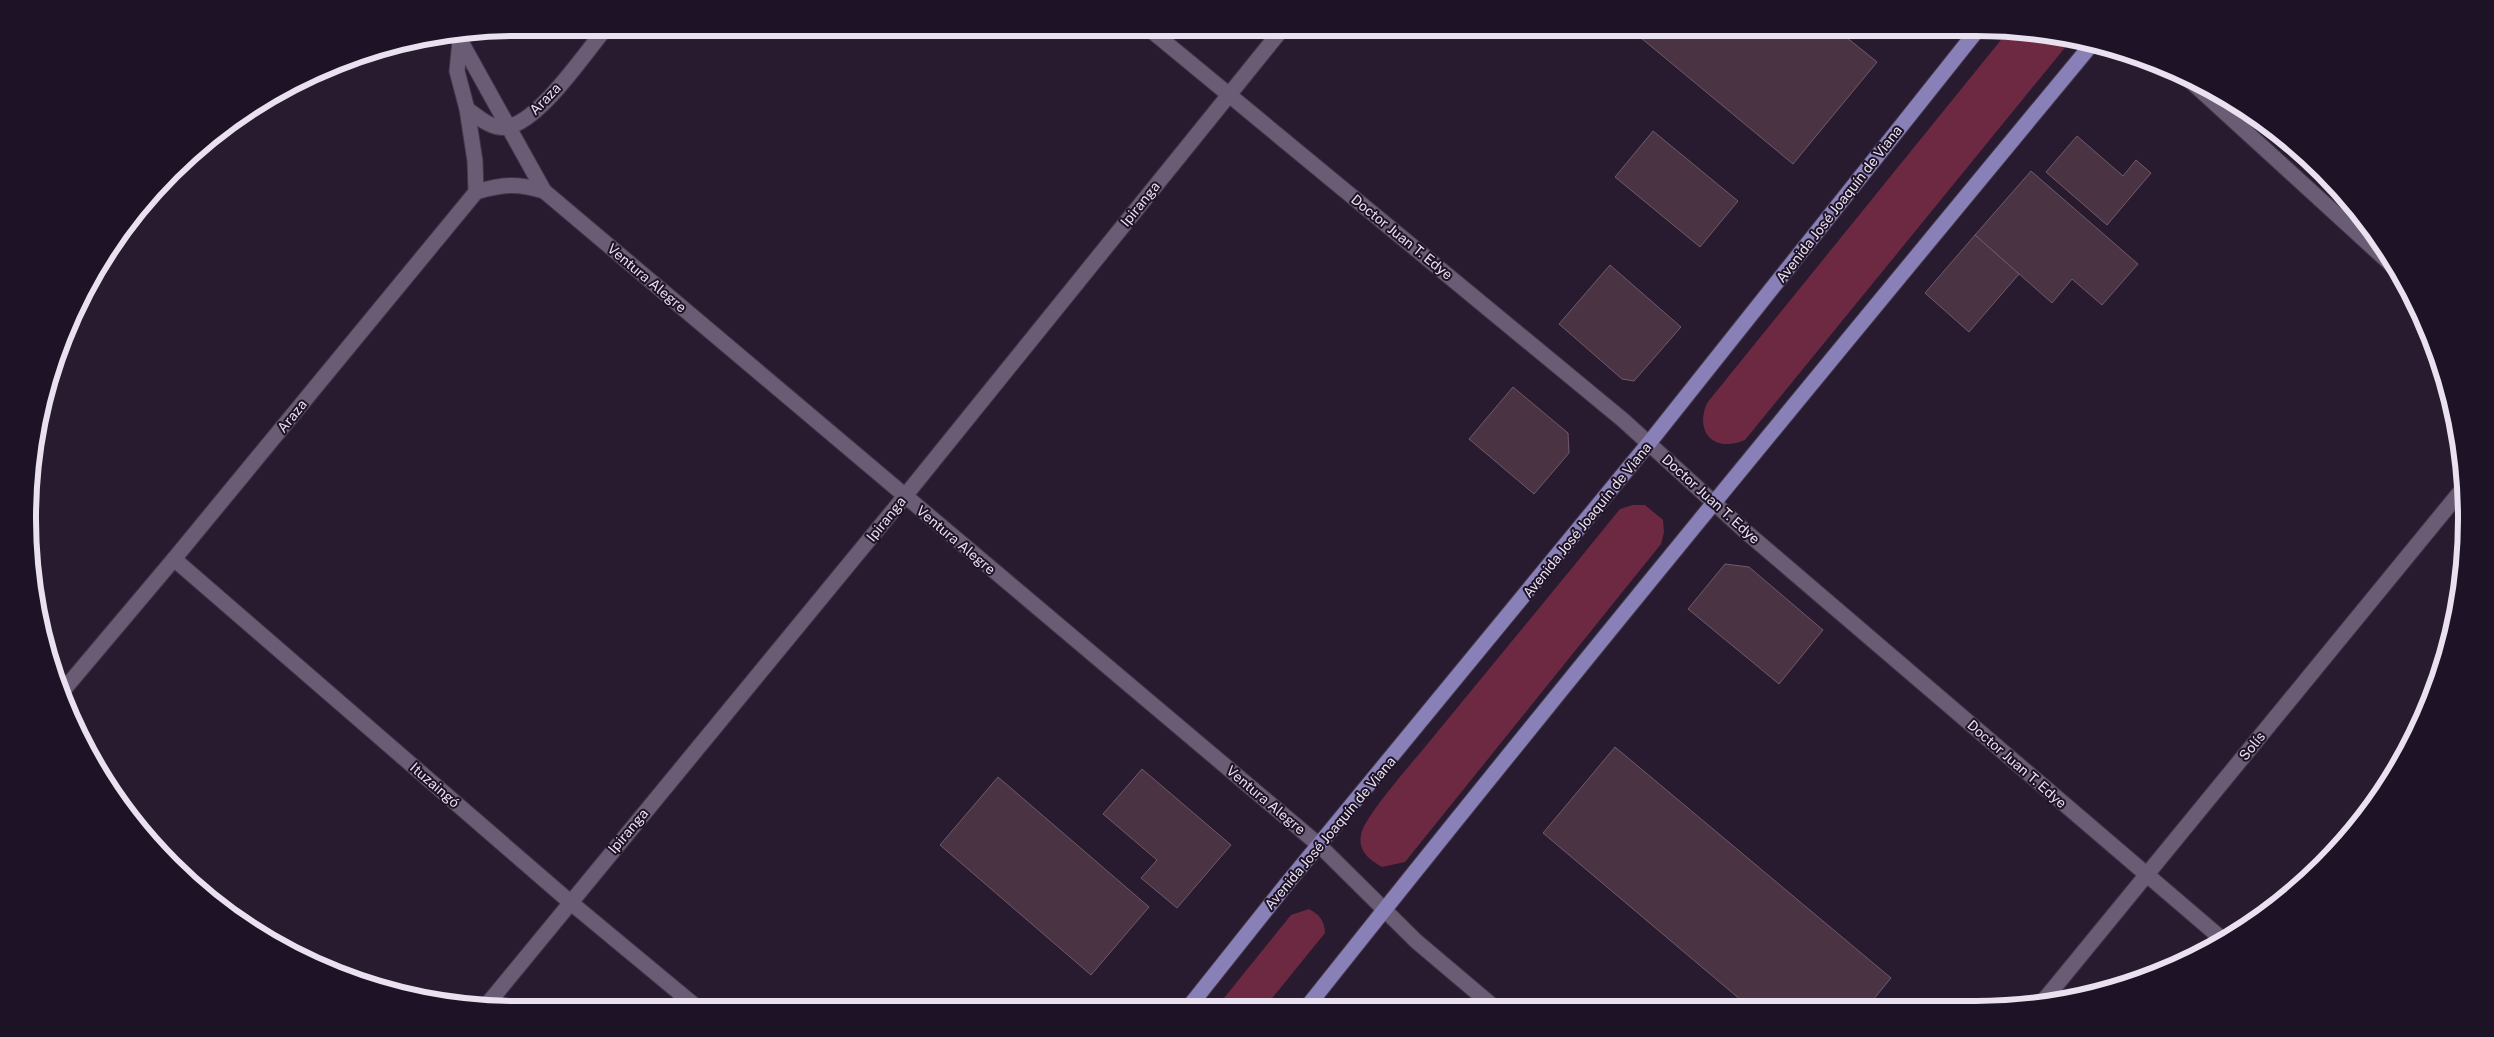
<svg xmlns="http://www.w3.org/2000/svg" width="2494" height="1037" font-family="'Public Sans',sans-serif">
  <rect width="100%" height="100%" fill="#281b30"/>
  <g fill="#6d2941">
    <path d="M2009,30L2040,32L2072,39L1745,440C1715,453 1694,433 1707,403Z"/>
    <path d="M1633,505H1645L1663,520L1664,532L1661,544L1405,862L1382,867C1370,860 1358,852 1361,835C1363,818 1412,763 1425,747C1490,668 1555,589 1620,509Z"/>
    <path d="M1309,909C1320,915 1324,920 1325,933L1265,1007L1216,1008L1291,915Z"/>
  </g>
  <g fill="#4a3444" stroke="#71596a">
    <polygon points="1629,28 1835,28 1877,62 1793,164"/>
    <polygon points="1653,131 1738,201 1700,247 1615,177"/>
    <polygon points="2077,136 2123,176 2136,160 2151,173 2107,225 2046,172"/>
    <polygon points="2031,171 2138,264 2102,305 2072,279 2052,303 1975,235"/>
    <polygon points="1975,235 2019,274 1969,332 1925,293"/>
    <polygon points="1610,265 1681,327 1634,381 1622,379 1559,324"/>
    <polygon points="1513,387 1568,433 1569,453 1534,494 1469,439"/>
    <polygon points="1725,564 1749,567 1823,630 1779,684 1688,609"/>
    <polygon points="1615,747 1891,978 1868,1006 1748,1006 1543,833"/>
    <polygon points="1142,769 1231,845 1177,908 1141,878 1157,860 1103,814"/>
    <polygon points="998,777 1149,907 1091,975 940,845"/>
  </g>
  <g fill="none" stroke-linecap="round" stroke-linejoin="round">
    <g stroke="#403647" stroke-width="17">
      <g id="minor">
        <polyline points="1148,28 1623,420 1745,531 2222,939"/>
        <polyline points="458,33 460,40 544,191 1319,845 1416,941 1494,1007"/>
        <polyline points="460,40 457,71 467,109 475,161 476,192"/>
        <polyline points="2186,77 2394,267"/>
        <path d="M467,109C478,117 492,130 507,127C540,121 585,53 606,28"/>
        <polyline points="174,559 570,902 699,1009"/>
        <path d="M61,693L174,559L476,192C503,184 517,183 544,191"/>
        <polyline points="2040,1005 2465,486"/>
        <polyline points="485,1007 905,496 1283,28"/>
      </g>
    </g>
    <g stroke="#403647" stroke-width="17">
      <g id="major">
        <path d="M1307,1007C1564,683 1828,363 2092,44"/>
        <polyline points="1188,1008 1285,886 1649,443 1979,28"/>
      </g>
    </g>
    <use href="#minor" stroke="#6a5c74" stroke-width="15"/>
    <use href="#major" stroke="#8980b8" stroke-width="15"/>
  </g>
  <g text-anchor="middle" stroke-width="4" stroke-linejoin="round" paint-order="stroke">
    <g font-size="14" fill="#e9e1ef" stroke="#1e1226">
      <text transform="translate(545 99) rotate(-46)" y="5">Araza</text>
      <text transform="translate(1140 204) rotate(-51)" y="5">Ipiranga</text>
      <text transform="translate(1839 204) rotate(-52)" y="5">Avenida José Joaquín de Viana</text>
      <text transform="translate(1402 237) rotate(39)" y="5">Doctor Juan T. Edye</text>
      <text transform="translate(647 278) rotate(40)" y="5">Ventura Alegre</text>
      <text transform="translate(292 416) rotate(-51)" y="5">Araza</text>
      <text transform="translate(1711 499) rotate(42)" y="5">Doctor Juan T. Edye</text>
      <text transform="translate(886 519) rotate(-51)" y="5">Ipiranga</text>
      <text transform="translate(1587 520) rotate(-51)" y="5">Avenida José Joaquín de Viana</text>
      <text transform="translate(956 540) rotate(40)" y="5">Ventura Alegre</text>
      <text transform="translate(2252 746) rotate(-51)" y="5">Solís</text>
      <text transform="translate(2017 764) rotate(41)" y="5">Doctor Juan T. Edye</text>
      <text transform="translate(435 785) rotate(41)" y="5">Ituzaingó</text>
      <text transform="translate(1266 800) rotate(40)" y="5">Ventura Alegre</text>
      <text transform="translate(628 831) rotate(-50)" y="5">Ipiranga</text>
      <text transform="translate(1330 833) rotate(-50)" y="5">Avenida José Joaquín de Viana</text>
    </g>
  </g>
  <path d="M0 0H2494V1037H0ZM518 36H1976A482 482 0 0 1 2458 518V519A482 482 0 0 1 1976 1001H518A482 482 0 0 1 36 519V518A482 482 0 0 1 518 36Z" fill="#1e1226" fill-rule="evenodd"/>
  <path fill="none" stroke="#e9e1ef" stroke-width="6" d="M518 36H1976A482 482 0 0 1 2458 518V519A482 482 0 0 1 1976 1001H518A482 482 0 0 1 36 519V518A482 482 0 0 1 518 36Z"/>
</svg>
